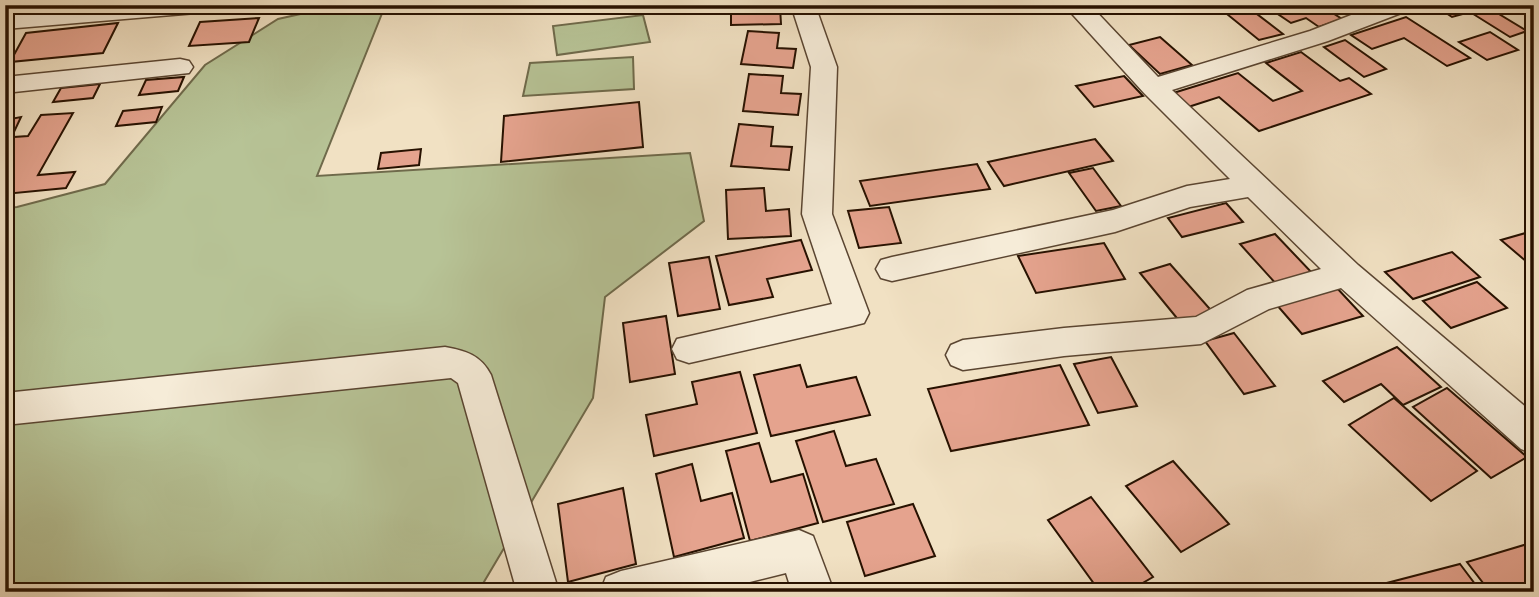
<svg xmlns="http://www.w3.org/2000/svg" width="1539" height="597" font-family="'EB Garamond',serif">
  <rect width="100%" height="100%" fill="#f1e1c3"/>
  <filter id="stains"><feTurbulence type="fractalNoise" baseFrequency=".00286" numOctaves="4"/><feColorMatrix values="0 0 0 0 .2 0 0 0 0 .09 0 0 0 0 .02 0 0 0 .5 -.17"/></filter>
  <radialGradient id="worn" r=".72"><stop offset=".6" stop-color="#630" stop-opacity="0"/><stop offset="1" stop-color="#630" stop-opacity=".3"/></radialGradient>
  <g fill="#b7c396" stroke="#6f6a4b" stroke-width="2">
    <polygon points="341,5 362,5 383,11 317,176 690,153 704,221 605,297 593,398 478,592 5,592 5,208 17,207 105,184 205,65 278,19"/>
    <polygon points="643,15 650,42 557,55 553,26"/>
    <polygon points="633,57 634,89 523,96 530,63"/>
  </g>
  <g fill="#e5a38e" stroke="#271100" stroke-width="2">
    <polygon points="731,5 780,7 781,24 731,25"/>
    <polygon points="1254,5 1263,12 1257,14 1283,34 1259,40 1217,6"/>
    <polygon points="1320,5 1342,19 1319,27 1306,18 1291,23 1266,6"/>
    <polygon points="1434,5 1461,8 1484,5 1527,31 1510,37 1470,12 1452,17"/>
    <polygon points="1406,17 1470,58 1447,66 1404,38 1372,49 1351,35"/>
    <polygon points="259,18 249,42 189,46 200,22"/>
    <polygon points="118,23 103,53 10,62 26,33"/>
    <polygon points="748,31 779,33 777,48 796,49 793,68 741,64"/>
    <polygon points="1490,32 1518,50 1487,60 1459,42"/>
    <polygon points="1160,37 1192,65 1160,74 1129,45"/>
    <polygon points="1345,40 1386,69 1364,77 1324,47"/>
    <polygon points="1301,52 1340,81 1349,78 1371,94 1259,131 1219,97 1185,108 1170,94 1238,73 1273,101 1302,91 1266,63"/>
    <polygon points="749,74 783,76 781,93 801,94 798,115 743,111"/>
    <polygon points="1124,76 1143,96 1094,107 1076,86"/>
    <polygon points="184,77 178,91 139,95 146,80"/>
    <polygon points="100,84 93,98 53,102 61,88"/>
    <polygon points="639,102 643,147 501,162 504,116"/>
    <polygon points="162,107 156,122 116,126 123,111"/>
    <polygon points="73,113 38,175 75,172 66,188 5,194 5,151 14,137 28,136 41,115"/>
    <polygon points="21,117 14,132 5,134 5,120"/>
    <polygon points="739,124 773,127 771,146 792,147 789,170 731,166"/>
    <polygon points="1095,139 1113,161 1004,186 988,162"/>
    <polygon points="421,149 419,165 378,169 381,153"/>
    <polygon points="977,164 990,189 870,206 860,181"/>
    <polygon points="1093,168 1121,206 1096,211 1069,173"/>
    <polygon points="764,188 766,211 789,209 791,236 728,239 726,190"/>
    <polygon points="1226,203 1243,222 1182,237 1168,218"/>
    <polygon points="889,207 901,243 859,248 848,211"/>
    <polygon points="1529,232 1534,237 1534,268 1501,240"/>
    <polygon points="1275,234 1314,275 1278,286 1240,244"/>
    <polygon points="801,240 812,270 767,279 773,297 729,305 716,256"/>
    <polygon points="1104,243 1125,279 1036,293 1018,256"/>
    <polygon points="1452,252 1480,277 1413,299 1385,272"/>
    <polygon points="709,257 720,309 678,316 669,263"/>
    <polygon points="1170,264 1217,317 1185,328 1140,273"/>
    <polygon points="1477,282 1507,308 1451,328 1423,301"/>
    <polygon points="1336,287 1363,316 1302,334 1276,304"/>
    <polygon points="666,316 675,374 630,382 623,323"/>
    <polygon points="1234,333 1275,386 1244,394 1205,341"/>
    <polygon points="1397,347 1441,387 1403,405 1381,384 1344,402 1323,381"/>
    <polygon points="1111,357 1137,406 1098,413 1074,364"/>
    <polygon points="800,365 807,387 856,377 870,415 771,436 754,375"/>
    <polygon points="1060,365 1089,425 951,451 928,389"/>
    <polygon points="740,372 757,433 654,456 646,415 697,404 692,382"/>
    <polygon points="1447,388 1527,457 1491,478 1413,407"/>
    <polygon points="1394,398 1477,471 1431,501 1349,425"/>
    <polygon points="834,431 846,466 876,459 894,504 823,522 796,441"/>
    <polygon points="759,443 771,482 803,474 818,523 750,541 726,451"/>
    <polygon points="1173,461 1229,524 1181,552 1126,486"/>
    <polygon points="692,464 701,501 732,493 744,538 674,557 656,474"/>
    <polygon points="623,488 636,564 568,582 558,504"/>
    <polygon points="1091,497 1153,577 1127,592 1100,592 1048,520"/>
    <polygon points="913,504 935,556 865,576 847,522"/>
    <polygon points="1534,542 1534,592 1490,592 1467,562"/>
    <polygon points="1460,564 1481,592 1352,592"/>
  </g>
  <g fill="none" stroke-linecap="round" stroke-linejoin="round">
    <g stroke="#5a4531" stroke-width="3">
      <g id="minor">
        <polygon points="117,5 220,5 217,10 208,12 5,29 5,15"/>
        <polygon points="791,5 815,5 837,67 832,214 869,313 864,323 852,326 689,363 677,359 672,349 677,339 832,304 802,214 811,67"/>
        <polygon points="1064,5 1090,5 1158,77 1310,31 1377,5 1412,5 1409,10 1328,41 1172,90 1358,265 1534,414 1534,454 1521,449 1341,288 1269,309 1201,344 1064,356 963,370 951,365 946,355 951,345 963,340 1064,328 1196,317 1247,290 1321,269 1248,197 1190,207 1115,232 892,281 881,278 876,269 881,260 892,257 1113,210 1187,186 1230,179 1144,93"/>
        <polygon points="180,59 189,61 193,67 189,73 5,93 5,77"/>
        <path d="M445,347C466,351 481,355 491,375L559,592H517L458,383L451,378L5,425V393Z"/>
        <polygon points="799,530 813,536 834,592 792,592 786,573 709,592 600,592 606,577 621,571"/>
      </g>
    </g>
    <use href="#minor" fill="#f6ecd8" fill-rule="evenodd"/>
  </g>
  <rect width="1539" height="597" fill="none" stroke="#f1e1c3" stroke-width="28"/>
  <rect x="7" y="7" width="1525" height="583" fill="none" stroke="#271100" stroke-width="3.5"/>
  <rect x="14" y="14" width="1511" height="569" fill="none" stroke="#271100" stroke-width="2"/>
  <rect width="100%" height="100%" filter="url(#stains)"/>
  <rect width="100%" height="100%" fill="url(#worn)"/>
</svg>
